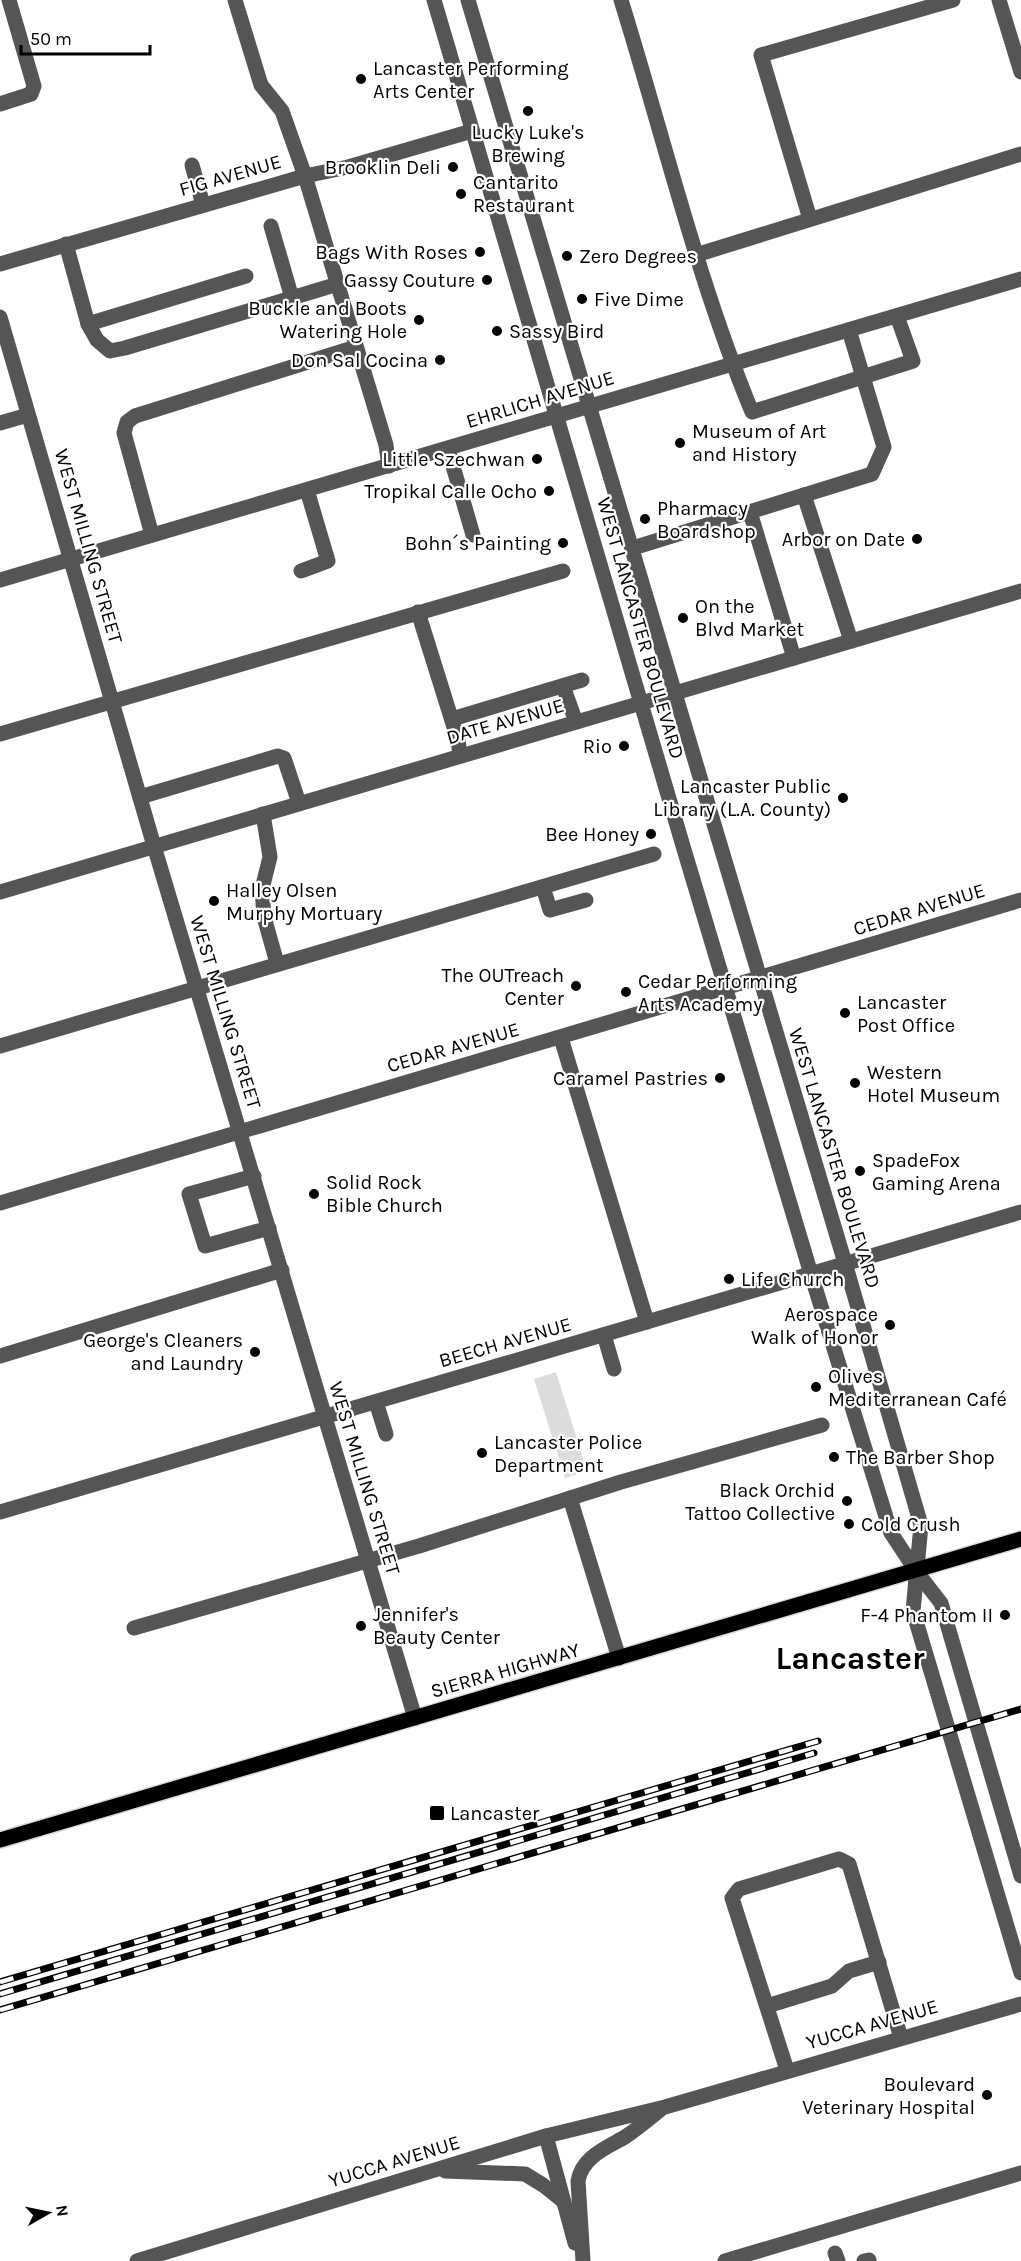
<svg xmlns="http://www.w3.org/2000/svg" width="1021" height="2261" font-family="Karla,sans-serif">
  <rect width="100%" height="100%" fill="#fff"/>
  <polygon fill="#dcdcdc" points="556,1372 587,1471 565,1478 534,1379"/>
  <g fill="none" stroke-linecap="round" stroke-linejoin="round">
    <g stroke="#dbdbdb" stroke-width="18">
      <polyline id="major" points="0,1840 1021,1539"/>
    </g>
    <g stroke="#555" stroke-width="15">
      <polyline points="235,0 261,85 282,111 305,176 386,445 389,466"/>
      <polyline points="434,0 683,846 811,1274 891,1533 916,1571 941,1603 1021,1876"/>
      <polyline points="468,0 845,1263 921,1525 913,1611 1021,1973"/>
      <path d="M621,0C664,138 697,279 752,412L913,361L897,316"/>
      <polyline points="999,0 1021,72"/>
      <polyline points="0,104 31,94 34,86 9,0"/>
      <polyline points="192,165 203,205"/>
      <polyline points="810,219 761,55 953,0"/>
      <polyline points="271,226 292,298"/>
      <polyline points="66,244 88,324 97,340 110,351 125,348 338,284"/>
      <polyline points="696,255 1021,154"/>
      <polyline points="0,264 305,176 348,167 472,131"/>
      <polyline points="0,317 154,846 415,1718"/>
      <polyline points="88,324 246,276"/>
      <polyline points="0,423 28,415"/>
      <polyline points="448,449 473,535"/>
      <polyline points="804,495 851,641"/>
      <polyline points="750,512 794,658"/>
      <polyline points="152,535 124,433 127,422 135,416 356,347"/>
      <polyline points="633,548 872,474 884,447 849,330"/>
      <polyline points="301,571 328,561 307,490"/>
      <polyline points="0,580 1021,279"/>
      <polyline points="418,612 458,740 460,755"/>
      <polyline points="563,686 576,722"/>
      <polyline points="452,719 582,680"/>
      <polyline points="0,734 563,571"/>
      <polyline points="140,797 278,756 284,758 299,803"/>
      <polyline points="263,814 270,857 262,889 264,917 277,963"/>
      <polyline points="543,887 550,910 586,900"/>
      <polyline points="0,892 1021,591"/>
      <polyline points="561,1038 647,1322"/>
      <polyline points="0,1046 654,854"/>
      <polyline points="254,1176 189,1194 205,1246 269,1228"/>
      <polyline points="0,1203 1021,900"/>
      <polyline points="604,1335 614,1369"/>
      <polyline points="0,1356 282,1270"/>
      <polyline points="376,1402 386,1434"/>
      <polyline points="570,1498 619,1658"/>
      <polyline points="0,1512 1021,1212"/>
      <polyline points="134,1628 419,1546 621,1482 822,1425"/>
      <polyline points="767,2006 832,1986 849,1971 879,1962"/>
      <polyline points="787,2070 732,1898 739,1889 839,1859 849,1864 901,2038"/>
      <polyline points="546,2136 575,2243"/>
      <polyline points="445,2171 525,2174 543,2185 563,2201"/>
      <polyline points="835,2253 838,2261"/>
      <polyline points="137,2261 546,2136 665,2107 1021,2004"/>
      <path d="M583,2261L578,2181C582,2157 606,2148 625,2137C637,2129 649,2119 660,2110"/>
      <polyline points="725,2261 1021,2173"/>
      <polyline points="864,2261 869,2260"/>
    </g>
    <use href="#major" stroke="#000" stroke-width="15"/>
    <g stroke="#000" stroke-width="7">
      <g id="rail">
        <polyline points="0,1982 818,1741"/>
        <polyline points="0,1994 814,1753"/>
        <polyline points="0,2010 1021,1709"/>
      </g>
    </g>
    <use href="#rail" stroke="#fff" stroke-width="4.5" stroke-dasharray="14" stroke-linecap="butt"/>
  </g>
  <g fill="#000" stroke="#fff" stroke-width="2">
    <circle cx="361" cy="79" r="6"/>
    <circle cx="528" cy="111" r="6"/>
    <circle cx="453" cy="167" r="6"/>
    <circle cx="461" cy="194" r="6"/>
    <circle cx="480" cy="252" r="6"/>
    <circle cx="567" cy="256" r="6"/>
    <circle cx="487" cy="280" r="6"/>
    <circle cx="582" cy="299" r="6"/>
    <circle cx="419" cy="320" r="6"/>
    <circle cx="497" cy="331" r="6"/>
    <circle cx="440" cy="360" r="6"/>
    <circle cx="680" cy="443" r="6"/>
    <circle cx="537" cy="459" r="6"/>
    <circle cx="549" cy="491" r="6"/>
    <circle cx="645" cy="519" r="6"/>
    <circle cx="917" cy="539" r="6"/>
    <circle cx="563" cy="543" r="6"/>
    <circle cx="683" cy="618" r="6"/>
    <circle cx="624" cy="746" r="6"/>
    <circle cx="843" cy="798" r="6"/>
    <circle cx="651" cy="834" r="6"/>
    <circle cx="214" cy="901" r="6"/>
    <circle cx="576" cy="986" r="6"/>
    <circle cx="626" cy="992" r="6"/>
    <circle cx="845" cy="1013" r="6"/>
    <circle cx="720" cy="1078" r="6"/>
    <circle cx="855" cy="1083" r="6"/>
    <circle cx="860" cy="1171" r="6"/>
    <circle cx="314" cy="1194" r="6"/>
    <circle cx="729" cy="1279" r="6"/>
    <circle cx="890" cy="1325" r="6"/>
    <circle cx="255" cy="1352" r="6"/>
    <circle cx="816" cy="1387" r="6"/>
    <circle cx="482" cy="1453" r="6"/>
    <circle cx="834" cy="1457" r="6"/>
    <circle cx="847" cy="1501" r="6"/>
    <circle cx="849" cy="1524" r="6"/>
    <circle cx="1005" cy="1615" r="6"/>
    <circle cx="361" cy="1626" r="6"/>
    <rect x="429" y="1805" width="16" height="16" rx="3"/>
    <circle cx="987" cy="2095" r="6"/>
  </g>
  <g text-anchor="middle" stroke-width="4.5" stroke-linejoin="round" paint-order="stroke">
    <g font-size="20" fill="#000" stroke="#fff" text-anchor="start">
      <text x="373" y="75">Lancaster Performing<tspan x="373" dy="23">Arts Center</tspan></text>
      <text x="528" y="139" text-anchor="middle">Lucky Luke's<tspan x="528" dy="23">Brewing</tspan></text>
      <text x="441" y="174" text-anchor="end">Brooklin Deli</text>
      <text x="473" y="189">Cantarito<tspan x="473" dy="23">Restaurant</tspan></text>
      <text x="468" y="259" text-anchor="end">Bags With Roses</text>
      <text x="579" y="263">Zero Degrees</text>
      <text x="475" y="287" text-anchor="end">Gassy Couture</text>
      <text x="594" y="306">Five Dime</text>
      <text x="407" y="315" text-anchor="end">Buckle and Boots<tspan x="407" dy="23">Watering Hole</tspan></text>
      <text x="509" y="338">Sassy Bird</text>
      <text x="428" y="367" text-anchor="end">Don Sal Cocina</text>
      <text x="692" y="438">Museum of Art<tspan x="692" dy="23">and History</tspan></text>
      <text x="525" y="466" text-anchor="end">Little Szechwan</text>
      <text x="537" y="498" text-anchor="end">Tropikal Calle Ocho</text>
      <text x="657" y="515">Pharmacy<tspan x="657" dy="23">Boardshop</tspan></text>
      <text x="905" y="546" text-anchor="end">Arbor on Date</text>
      <text x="551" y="550" text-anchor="end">Bohn´s Painting</text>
      <text x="695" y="613">On the<tspan x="695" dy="23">Blvd Market</tspan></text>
      <text x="612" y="753" text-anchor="end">Rio</text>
      <text x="831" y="793" text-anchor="end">Lancaster Public<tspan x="831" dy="23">Library (L.A. County)</tspan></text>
      <text x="639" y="841" text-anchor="end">Bee Honey</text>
      <text x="226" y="897">Halley Olsen<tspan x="226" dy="23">Murphy Mortuary</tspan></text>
      <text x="564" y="982" text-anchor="end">The OUTreach<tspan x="564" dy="23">Center</tspan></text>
      <text x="638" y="988">Cedar Performing<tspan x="638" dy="23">Arts Academy</tspan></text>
      <text x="857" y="1009">Lancaster<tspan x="857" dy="23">Post Office</tspan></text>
      <text x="867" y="1079">Western<tspan x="867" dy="23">Hotel Museum</tspan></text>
      <text x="708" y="1085" text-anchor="end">Caramel Pastries</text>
      <text x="872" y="1167">SpadeFox<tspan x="872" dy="23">Gaming Arena</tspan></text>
      <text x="326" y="1189">Solid Rock<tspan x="326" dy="23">Bible Church</tspan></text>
      <text x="741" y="1286">Life Church</text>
      <text x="878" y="1321" text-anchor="end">Aerospace<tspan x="878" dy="23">Walk of Honor</tspan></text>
      <text x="243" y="1347" text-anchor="end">George's Cleaners<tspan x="243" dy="23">and Laundry</tspan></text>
      <text x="828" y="1383">Olives<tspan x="828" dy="23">Mediterranean Café</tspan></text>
      <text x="494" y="1449">Lancaster Police<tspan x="494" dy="23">Department</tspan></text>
      <text x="846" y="1464">The Barber Shop</text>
      <text x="835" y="1497" text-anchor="end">Black Orchid<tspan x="835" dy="23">Tattoo Collective</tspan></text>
      <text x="861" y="1531">Cold Crush</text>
      <text x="373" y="1621">Jennifer's<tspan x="373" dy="23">Beauty Center</tspan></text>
      <text x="993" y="1622" text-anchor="end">F-4 Phantom II</text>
      <text x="450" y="1820">Lancaster</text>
      <text x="975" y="2091" text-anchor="end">Boulevard<tspan x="975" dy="23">Veterinary Hospital</tspan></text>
    </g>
    <g font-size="20" fill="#000" stroke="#fff">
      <text transform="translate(230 175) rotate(-16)" y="7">FIG AVENUE</text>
      <text transform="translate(540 399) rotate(-17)" y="7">EHRLICH AVENUE</text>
      <text transform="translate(89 546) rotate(74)" y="7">WEST MILLING STREET</text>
      <text transform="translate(641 628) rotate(74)" y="7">WEST LANCASTER BOULEVARD</text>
      <text transform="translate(505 721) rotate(-16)" y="7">DATE AVENUE</text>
      <text transform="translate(919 909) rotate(-17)" y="7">CEDAR AVENUE</text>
      <text transform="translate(226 1012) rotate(73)" y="7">WEST MILLING STREET</text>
      <text transform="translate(453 1047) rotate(-16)" y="7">CEDAR AVENUE</text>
      <text transform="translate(835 1158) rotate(73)" y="7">WEST LANCASTER BOULEVARD</text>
      <text transform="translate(505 1342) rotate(-16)" y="7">BEECH AVENUE</text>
      <text transform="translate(365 1478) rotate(73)" y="7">WEST MILLING STREET</text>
      <text transform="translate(505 1670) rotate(-16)" y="7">SIERRA HIGHWAY</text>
      <text transform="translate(872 2024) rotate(-16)" y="7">YUCCA AVENUE</text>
      <text transform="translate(394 2161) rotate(-17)" y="7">YUCCA AVENUE</text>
    </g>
    <g font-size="32" font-weight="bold" fill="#000" stroke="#fff">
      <text x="850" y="1669">Lancaster</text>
    </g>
  </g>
  <g transform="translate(48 2213) rotate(81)" stroke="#ffffff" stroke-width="4.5" paint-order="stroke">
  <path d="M0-4.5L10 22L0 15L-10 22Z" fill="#000000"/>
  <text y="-9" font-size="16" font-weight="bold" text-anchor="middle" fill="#000000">N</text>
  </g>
  <path d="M21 45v9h129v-9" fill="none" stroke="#000000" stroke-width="3"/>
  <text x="30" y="45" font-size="18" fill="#000000" stroke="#ffffff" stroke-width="4.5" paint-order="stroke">50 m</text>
</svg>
